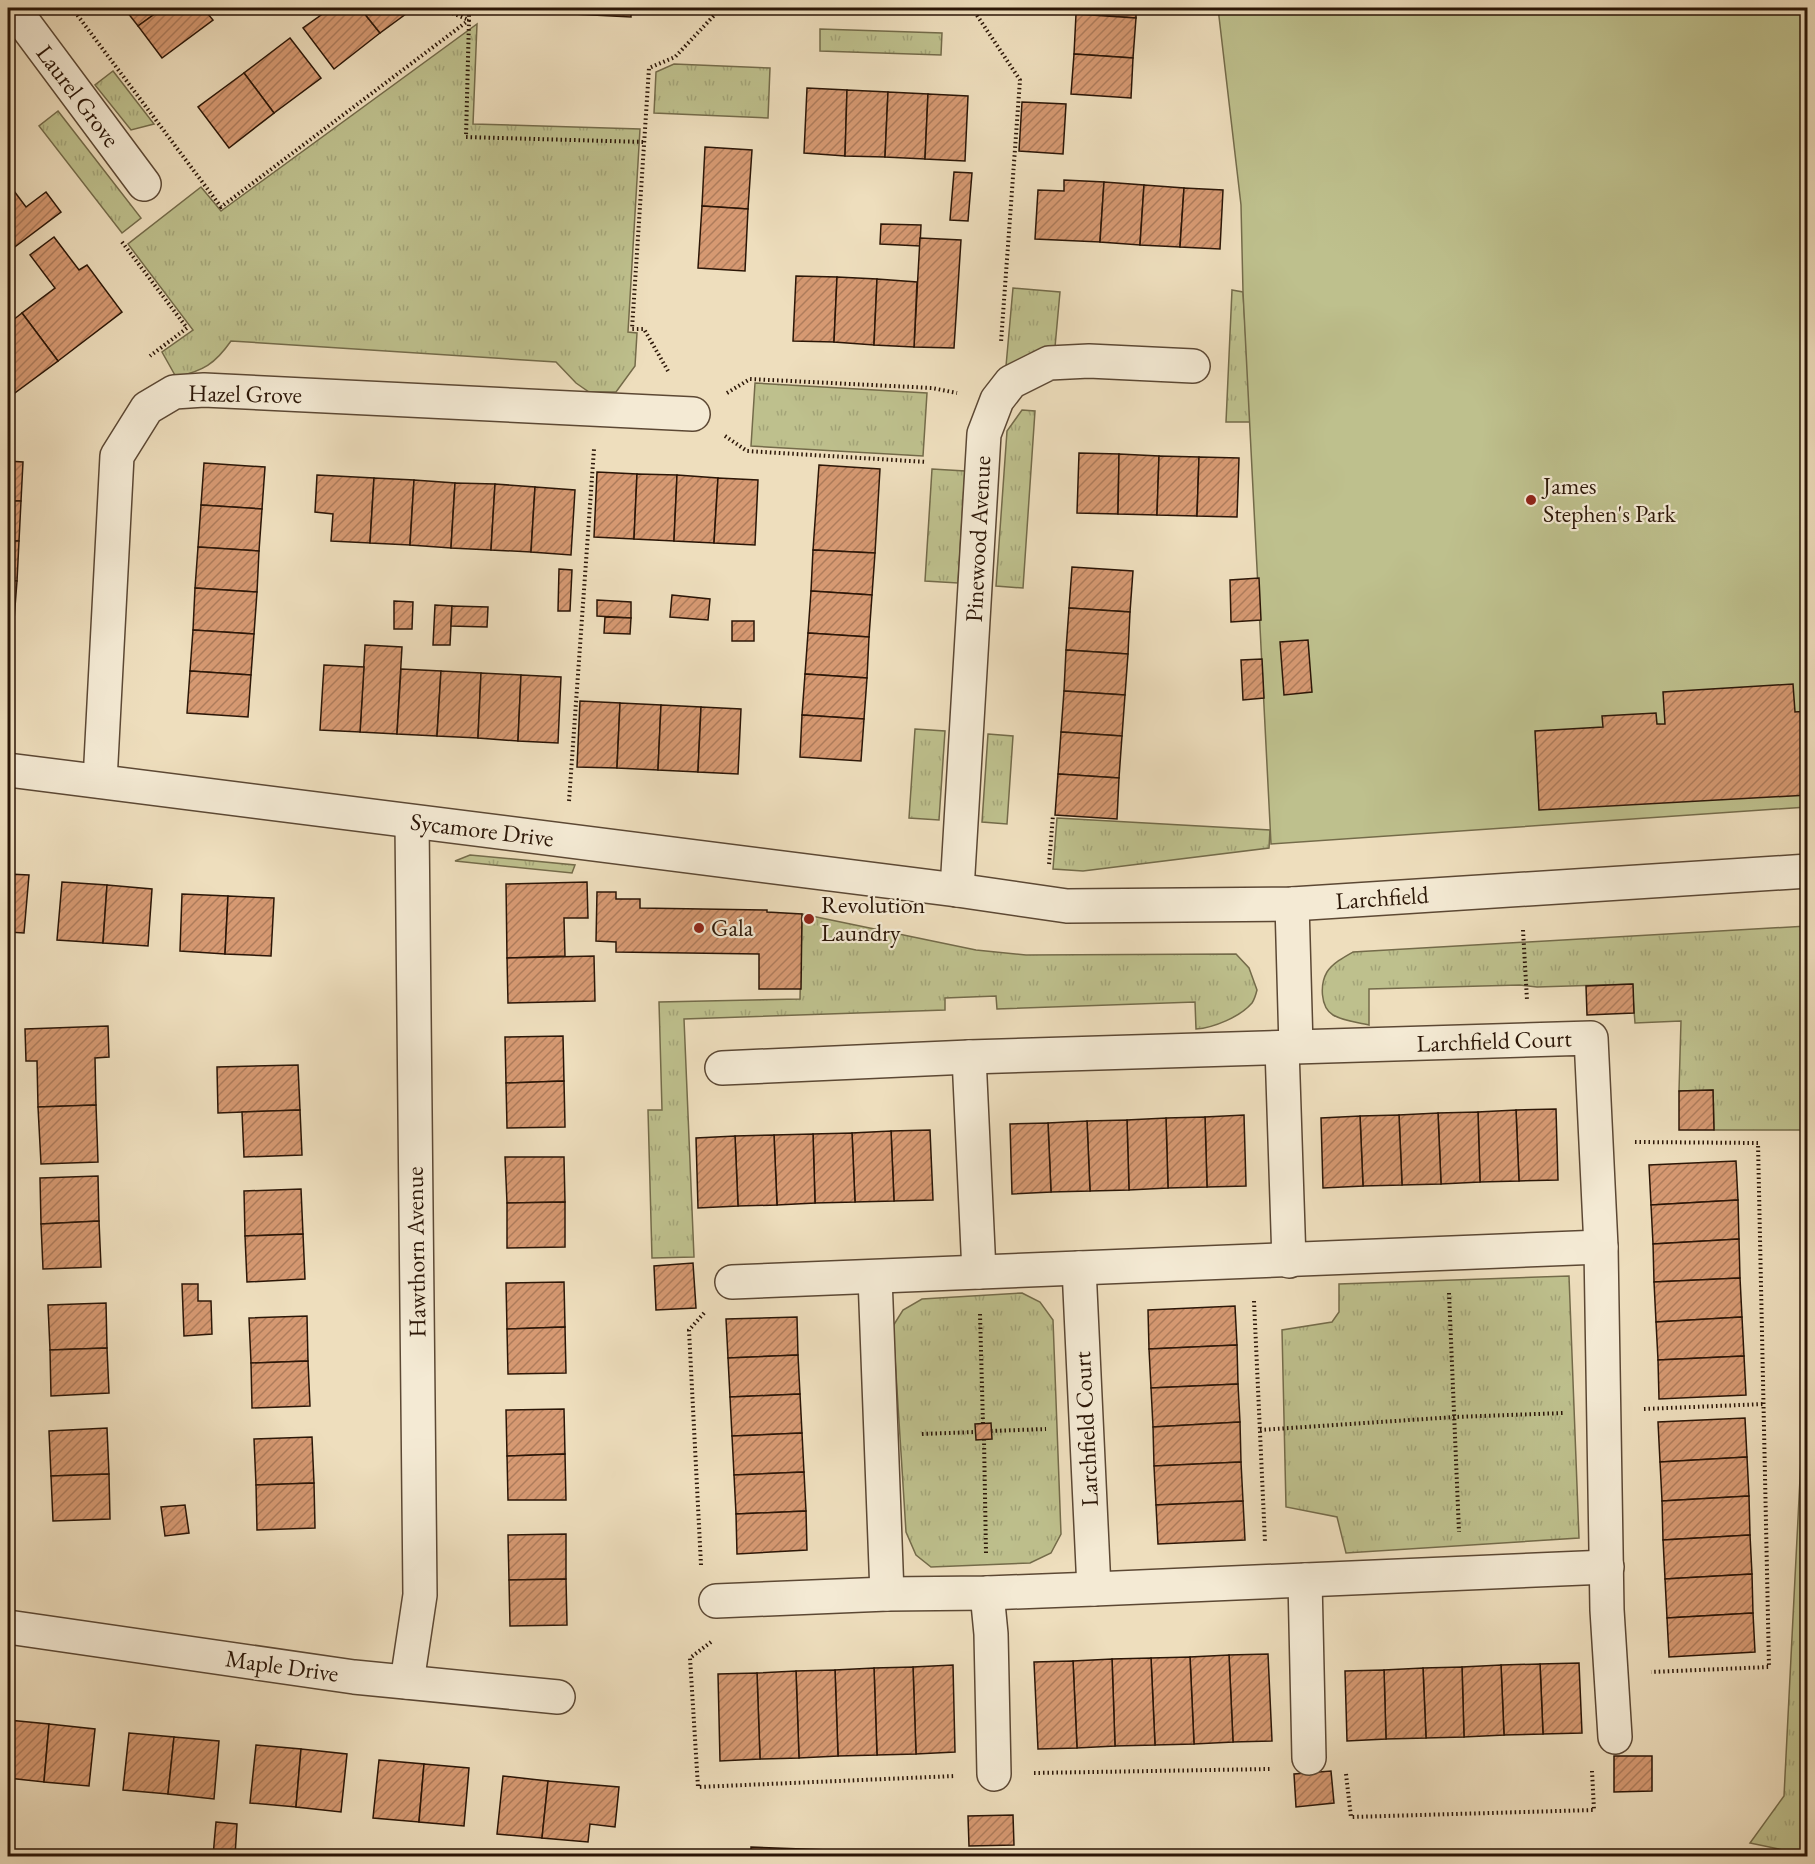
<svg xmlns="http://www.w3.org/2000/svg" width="1815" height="1864" font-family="'EB Garamond',serif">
  <defs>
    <pattern id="grass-tufts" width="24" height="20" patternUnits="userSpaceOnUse" patternTransform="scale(1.5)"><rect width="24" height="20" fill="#bec08d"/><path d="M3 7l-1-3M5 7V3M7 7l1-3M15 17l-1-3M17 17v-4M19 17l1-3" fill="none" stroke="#a3a478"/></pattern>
    <pattern id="building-hatch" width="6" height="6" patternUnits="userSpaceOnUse" patternTransform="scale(1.5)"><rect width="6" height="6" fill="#d69972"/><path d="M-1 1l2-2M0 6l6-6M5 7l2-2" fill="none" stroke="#ae7c5c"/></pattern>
  </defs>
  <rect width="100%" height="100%" fill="#eedebd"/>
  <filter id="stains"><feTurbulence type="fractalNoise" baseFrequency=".00333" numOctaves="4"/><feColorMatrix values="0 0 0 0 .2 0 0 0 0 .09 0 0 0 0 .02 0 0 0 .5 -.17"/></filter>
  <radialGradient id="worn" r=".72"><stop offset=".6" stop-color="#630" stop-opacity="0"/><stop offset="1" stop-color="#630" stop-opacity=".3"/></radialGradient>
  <g fill="url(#grass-tufts)" stroke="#746b4a" stroke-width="1.5">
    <path d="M477,24L473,124L640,129L628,332L637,333L635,366L616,392H589L576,383L556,362L231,341C215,364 203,371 176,377L162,352L193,330L128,244L201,187L221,211Z"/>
    <polygon points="820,29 942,33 941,55 820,51"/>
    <polygon points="674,64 770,68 768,118 654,113 656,72"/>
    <polygon points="113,71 154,124 131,130 95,85"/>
    <polygon points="58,111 141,218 122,233 39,126"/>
    <polygon points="1013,288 1060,292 1055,347 1006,366"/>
    <polygon points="1232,290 1243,292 1251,422 1226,422"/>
    <polygon points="755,383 927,393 923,456 751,446"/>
    <polygon points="1022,410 1035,411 1023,588 996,586 1007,431"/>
    <polygon points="932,469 965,471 958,583 925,581"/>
    <polygon points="915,729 945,731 939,820 909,818"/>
    <polygon points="988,734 1013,736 1007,824 982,822"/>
    <polygon points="1057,818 1270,830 1269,848 1083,871 1053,869"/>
    <polygon points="470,855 575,865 572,873 455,861"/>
    <path d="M802,914L976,950L1026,955L1236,954L1249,968L1257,990C1256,994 1254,1000 1252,1003C1240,1017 1213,1028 1196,1029L1195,1002L997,1009L996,996L945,998V1010L684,1019L694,1257L652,1258L648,1110H662L659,1002L800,999Z"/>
    <path d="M1807,926V1130H1714L1713,1090L1679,1091L1681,1021L1635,1023L1632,984L1537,987L1520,985L1369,989V1025C1357,1022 1343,1021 1333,1015C1320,1007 1320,984 1327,972C1333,963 1344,957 1353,952Z"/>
    <polygon points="1569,1276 1579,1538 1346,1553 1337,1517 1286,1507 1282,1330 1332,1322 1339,1312 1339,1284"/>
    <polygon points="1022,1293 1040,1302 1053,1320 1061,1534 1051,1553 1030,1563 931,1567 916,1555 906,1532 893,1326 903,1310 922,1299"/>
    <polygon points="1807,1340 1807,1855 1750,1843 1784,1796"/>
  </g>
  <g fill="#bec08d" stroke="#746b4a" stroke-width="1.5">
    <polygon points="1218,8 1807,8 1807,807 1271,844 1243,292 1241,205"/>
    <polygon points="924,1854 1288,1856 924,1856"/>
  </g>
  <g fill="url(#building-hatch)" stroke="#2b1607" stroke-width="1.5">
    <polygon points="124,8 163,8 138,26"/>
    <polygon points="163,8 203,8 213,20 162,58 138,26"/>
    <polygon points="331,8 360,8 380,33 334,69 303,28"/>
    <polygon points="360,8 414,8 380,33"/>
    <polygon points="511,8 573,8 573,14 511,10"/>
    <polygon points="573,8 631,8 631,17 573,14"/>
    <polygon points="1077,8 1136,8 1136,18 1076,14"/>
    <polygon points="1076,14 1136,18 1133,58 1074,54"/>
    <polygon points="290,38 321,78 274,113 244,73"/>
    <polygon points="1074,54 1133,58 1131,98 1071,94"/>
    <polygon points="244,73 274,113 229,148 198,107"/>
    <polygon points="807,88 847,90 845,156 804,153"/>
    <polygon points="847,90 888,92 885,157 845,156"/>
    <polygon points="888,92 928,94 925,159 885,157"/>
    <polygon points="928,94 968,96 965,161 925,159"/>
    <polygon points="1022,102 1066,104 1063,154 1019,151"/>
    <polygon points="705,147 752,150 748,209 702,206"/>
    <polygon points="954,172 972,173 968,221 950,220"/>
    <polygon points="1064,180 1104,182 1100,242 1035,239 1038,190 1064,191"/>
    <polygon points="1104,182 1144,185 1140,245 1100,242"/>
    <polygon points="8,183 26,207 46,192 61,212 8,252"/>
    <polygon points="1144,185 1184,188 1180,247 1140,245"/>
    <polygon points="1184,188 1223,190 1220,249 1180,247"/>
    <polygon points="702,206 748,209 745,271 698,268"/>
    <polygon points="881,224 921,225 920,246 880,244"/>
    <polygon points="54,237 79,270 87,265 122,312 58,361 22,313 55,288 30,255"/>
    <polygon points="920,238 961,240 954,348 914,347"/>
    <polygon points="796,276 837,277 834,342 793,341"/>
    <polygon points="837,277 877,279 874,345 834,342"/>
    <polygon points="877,279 917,282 914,347 874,345"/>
    <polygon points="22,313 58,361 8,398 8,324"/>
    <polygon points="8,442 9,443 8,461 23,462 21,501 8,501"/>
    <polygon points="1079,453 1119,454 1118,514 1077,513"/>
    <polygon points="1119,454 1159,456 1157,515 1118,514"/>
    <polygon points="1159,456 1199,457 1197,516 1157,515"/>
    <polygon points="1199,457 1239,458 1237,517 1197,516"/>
    <polygon points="204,463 265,467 262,509 201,505"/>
    <polygon points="819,465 880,469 875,553 813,550"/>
    <polygon points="597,472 637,474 634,539 594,537"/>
    <polygon points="637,474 677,475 674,541 634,539"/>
    <polygon points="317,475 374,478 370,543 331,541 333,514 315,512"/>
    <polygon points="677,475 718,478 714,543 674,541"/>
    <polygon points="374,478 414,480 410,545 370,543"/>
    <polygon points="718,478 758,480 755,545 714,543"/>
    <polygon points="414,480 455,483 451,548 410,545"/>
    <polygon points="455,483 495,484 491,550 451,548"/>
    <polygon points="495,484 535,487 531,552 491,550"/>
    <polygon points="535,487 575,490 571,555 531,552"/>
    <polygon points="8,501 21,501 19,541 8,541"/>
    <polygon points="201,505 262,509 259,551 198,547"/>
    <polygon points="8,541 19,541 17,581 8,580"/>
    <polygon points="198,547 259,551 257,592 195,588"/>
    <polygon points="813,550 875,553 872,595 811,591"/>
    <polygon points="1072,567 1133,571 1130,612 1069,608"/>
    <polygon points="559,569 572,570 570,611 558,611"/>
    <polygon points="1259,578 1261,620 1231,622 1230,580"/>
    <polygon points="8,580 17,581 14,620 8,620"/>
    <polygon points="195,588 257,592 254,634 193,630"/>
    <polygon points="811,591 872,595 869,637 808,633"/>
    <polygon points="672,595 710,599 708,620 670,617"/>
    <polygon points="597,600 631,602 631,618 597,616"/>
    <polygon points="394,601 413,602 412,629 394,629"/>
    <polygon points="435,605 452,606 450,645 433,645"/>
    <polygon points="452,606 488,607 487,627 451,626"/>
    <polygon points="1069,608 1130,612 1128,654 1066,650"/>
    <polygon points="605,617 631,618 630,634 604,633"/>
    <polygon points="8,620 14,620 11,660 8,659"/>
    <rect x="732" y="621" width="22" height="20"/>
    <polygon points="193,630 254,634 251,675 190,671"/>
    <polygon points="808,633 869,637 867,678 805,674"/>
    <polygon points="1308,640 1312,692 1284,695 1280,642"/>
    <polygon points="365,645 402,647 397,734 360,732"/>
    <polygon points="1066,650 1128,654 1125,695 1064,691"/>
    <polygon points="8,659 11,660 10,700 8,699"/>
    <polygon points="1262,659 1264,698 1243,700 1241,660"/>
    <polygon points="324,665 364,667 360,732 320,730"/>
    <polygon points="401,669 441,671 437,736 397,734"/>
    <polygon points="190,671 251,675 248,717 187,713"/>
    <polygon points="441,671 481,673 478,738 437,736"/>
    <polygon points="481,673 521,675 518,741 478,738"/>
    <polygon points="805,674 867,678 864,719 802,715"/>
    <polygon points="521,675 561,677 558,743 518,741"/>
    <polygon points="1793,684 1795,712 1808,711 1808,795 1539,810 1535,731 1603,727 1602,716 1656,713 1657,724 1665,724 1663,692"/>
    <polygon points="1064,691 1125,695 1122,736 1061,732"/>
    <polygon points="580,701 620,703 617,768 577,767"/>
    <polygon points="620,703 661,705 658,770 617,768"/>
    <polygon points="661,705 701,707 698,772 658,770"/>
    <polygon points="701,707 741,709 738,774 698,772"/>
    <polygon points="802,715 864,719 861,761 800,757"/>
    <polygon points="1061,732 1122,736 1119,778 1058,774"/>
    <polygon points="1058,774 1119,778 1117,819 1055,815"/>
    <polygon points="8,874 29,875 24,933 8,932"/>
    <polygon points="62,882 107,885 103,943 57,940"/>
    <polygon points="587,882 588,918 564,918 565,956 507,958 506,884"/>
    <polygon points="107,885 152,889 148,946 103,943"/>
    <polygon points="597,892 616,892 616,899 640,899 640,908 767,910 767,912 802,914 801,989 759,989 759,954 616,952 616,942 596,941"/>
    <polygon points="182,894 228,896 225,954 180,951"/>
    <polygon points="228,896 274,898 271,956 225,954"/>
    <polygon points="594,956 595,1001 508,1003 507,958"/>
    <polygon points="1633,984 1634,1013 1587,1015 1586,986"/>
    <polygon points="108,1026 109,1057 95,1058 96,1105 38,1107 37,1061 26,1061 25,1029"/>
    <polygon points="563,1036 564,1081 506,1083 505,1037"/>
    <polygon points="298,1065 300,1110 218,1113 217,1067"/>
    <polygon points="564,1081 565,1127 507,1128 506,1083"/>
    <polygon points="1713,1090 1714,1130 1679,1130 1679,1091"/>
    <polygon points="96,1105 98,1162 41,1164 38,1107"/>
    <polygon points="1556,1109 1558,1180 1519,1181 1516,1110"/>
    <polygon points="300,1110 302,1155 244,1157 242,1112"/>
    <polygon points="1516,1110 1519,1181 1480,1182 1478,1112"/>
    <polygon points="1478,1112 1480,1182 1441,1184 1438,1113"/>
    <polygon points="1438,1113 1441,1184 1402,1185 1399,1115"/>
    <polygon points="1244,1115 1246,1186 1207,1187 1205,1117"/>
    <polygon points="1399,1115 1402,1185 1363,1186 1360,1116"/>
    <polygon points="1360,1116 1363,1186 1323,1188 1321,1118"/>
    <polygon points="1205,1117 1207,1187 1168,1188 1166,1118"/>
    <polygon points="1166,1118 1168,1188 1129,1190 1127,1120"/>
    <polygon points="1127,1120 1129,1190 1090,1191 1087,1121"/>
    <polygon points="1087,1121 1090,1191 1051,1192 1048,1123"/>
    <polygon points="1048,1123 1051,1192 1012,1194 1010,1124"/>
    <polygon points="930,1130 933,1200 894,1201 891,1131"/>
    <polygon points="891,1131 894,1201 855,1202 852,1133"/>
    <polygon points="852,1133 855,1202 815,1203 813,1134"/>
    <polygon points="813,1134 815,1203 777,1205 774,1135"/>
    <polygon points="774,1135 777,1205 738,1206 735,1136"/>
    <polygon points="735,1136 738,1206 698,1208 696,1138"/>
    <polygon points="505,1157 564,1157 565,1202 507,1203"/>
    <polygon points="1736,1161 1738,1200 1651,1205 1649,1165"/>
    <polygon points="98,1176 99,1221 41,1224 40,1178"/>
    <polygon points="301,1189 303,1234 245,1236 244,1191"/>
    <polygon points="1738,1200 1739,1239 1653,1244 1651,1205"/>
    <polygon points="565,1202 565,1247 507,1248 507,1203"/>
    <polygon points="99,1221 101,1267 43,1269 41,1224"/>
    <polygon points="303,1234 305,1279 247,1282 245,1236"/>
    <polygon points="1739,1239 1740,1278 1654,1282 1653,1244"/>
    <polygon points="693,1263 696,1308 656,1310 654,1266"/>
    <polygon points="1740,1278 1742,1317 1656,1322 1654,1282"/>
    <polygon points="564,1282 565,1327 507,1329 506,1283"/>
    <polygon points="182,1284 198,1284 198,1301 211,1301 212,1334 184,1336"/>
    <polygon points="106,1303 107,1348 50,1350 48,1305"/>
    <polygon points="1235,1306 1237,1345 1149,1349 1148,1310"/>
    <polygon points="307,1316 308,1361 251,1363 249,1318"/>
    <polygon points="797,1317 798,1355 728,1358 726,1319"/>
    <polygon points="1742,1317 1744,1356 1658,1360 1656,1322"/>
    <polygon points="565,1327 566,1373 508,1374 507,1329"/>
    <polygon points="1237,1345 1238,1384 1151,1388 1149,1349"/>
    <polygon points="107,1348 109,1393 51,1396 50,1350"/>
    <polygon points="798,1355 800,1394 730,1397 728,1358"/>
    <polygon points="1744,1356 1746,1395 1659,1399 1658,1360"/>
    <polygon points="308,1361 310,1406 252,1408 251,1363"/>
    <polygon points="1238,1384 1240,1422 1153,1427 1151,1388"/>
    <polygon points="800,1394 802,1433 732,1436 730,1397"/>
    <polygon points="564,1409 565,1454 507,1456 506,1410"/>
    <polygon points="1745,1418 1747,1457 1660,1462 1658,1422"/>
    <polygon points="1240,1422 1241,1462 1154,1466 1153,1427"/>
    <polygon points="991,1423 992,1439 976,1440 975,1424"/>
    <polygon points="107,1428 109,1474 51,1476 49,1431"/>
    <polygon points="802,1433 804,1472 734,1475 732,1436"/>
    <polygon points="312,1437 314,1483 256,1485 254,1439"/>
    <polygon points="565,1454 566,1500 508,1500 507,1456"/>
    <polygon points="1747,1457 1749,1496 1662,1501 1660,1462"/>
    <polygon points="1241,1462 1243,1501 1156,1505 1154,1466"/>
    <polygon points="804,1472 806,1511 736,1514 734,1475"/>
    <polygon points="109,1474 110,1519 53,1521 51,1476"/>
    <polygon points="314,1483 315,1528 257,1530 256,1485"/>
    <polygon points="1749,1496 1750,1535 1663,1540 1662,1501"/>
    <polygon points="1243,1501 1245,1540 1158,1544 1156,1505"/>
    <polygon points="185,1505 189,1533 165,1536 161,1507"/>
    <polygon points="806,1511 807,1550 737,1554 736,1514"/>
    <polygon points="566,1534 566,1579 509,1580 508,1535"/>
    <polygon points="1750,1535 1752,1574 1665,1579 1663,1540"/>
    <polygon points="1752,1574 1753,1613 1667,1618 1665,1579"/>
    <polygon points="566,1579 567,1625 510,1626 509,1580"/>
    <polygon points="1753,1613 1755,1652 1669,1657 1667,1618"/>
    <polygon points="1268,1654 1272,1741 1233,1742 1229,1655"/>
    <polygon points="1229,1655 1233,1742 1194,1744 1190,1657"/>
    <polygon points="1190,1657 1194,1744 1155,1745 1151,1658"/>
    <polygon points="1151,1658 1155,1745 1115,1746 1112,1659"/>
    <polygon points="1112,1659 1115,1746 1077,1748 1073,1661"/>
    <polygon points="1073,1661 1077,1748 1038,1749 1034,1662"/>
    <polygon points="1579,1663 1582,1733 1543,1734 1540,1664"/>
    <polygon points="1540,1664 1543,1734 1504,1735 1501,1665"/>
    <polygon points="953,1665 955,1752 916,1754 913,1667"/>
    <polygon points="1501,1665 1504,1735 1464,1737 1462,1667"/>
    <polygon points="913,1667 916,1754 877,1755 874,1668"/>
    <polygon points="1462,1667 1464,1737 1426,1738 1423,1668"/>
    <polygon points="874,1668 877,1755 838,1756 835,1670"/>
    <polygon points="1423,1668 1426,1738 1386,1739 1384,1670"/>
    <polygon points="835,1670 838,1756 799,1758 796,1671"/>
    <polygon points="1384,1670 1386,1739 1347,1741 1345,1671"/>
    <polygon points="796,1671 799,1758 760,1759 757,1673"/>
    <polygon points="757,1673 760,1759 720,1761 718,1674"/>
    <polygon points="8,1720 49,1724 44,1782 8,1778"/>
    <polygon points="49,1724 95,1729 89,1786 44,1782"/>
    <polygon points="129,1733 174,1737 168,1794 123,1790"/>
    <polygon points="174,1737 219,1741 214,1799 168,1794"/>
    <polygon points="256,1745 301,1749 296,1807 250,1803"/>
    <polygon points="301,1749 347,1754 341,1812 296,1807"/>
    <polygon points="1614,1756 1652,1756 1652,1791 1614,1792"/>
    <polygon points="379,1760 424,1764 419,1822 373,1818"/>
    <polygon points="424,1764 469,1768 464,1826 419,1822"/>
    <polygon points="1331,1771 1334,1803 1296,1807 1294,1774"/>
    <polygon points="503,1776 548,1781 542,1838 497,1834"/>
    <polygon points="548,1781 619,1787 615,1827 590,1824 588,1842 542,1838"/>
    <polygon points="1013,1815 1014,1845 969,1846 968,1816"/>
    <polygon points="216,1822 237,1824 235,1856 213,1856"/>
    <polygon points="751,1847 829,1850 829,1856 751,1856"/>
  </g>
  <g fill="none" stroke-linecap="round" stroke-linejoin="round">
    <g stroke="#5c4834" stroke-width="36">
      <g id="street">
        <polyline points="13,8 144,184"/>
        <polyline points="8,770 957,890 1067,906 1292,904 1808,871"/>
        <polyline points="100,781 117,456 147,408 174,392 204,390 693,414"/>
        <polyline points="957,890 984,434 997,400 1011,382 1049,363 1089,361 1193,366"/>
        <polyline points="1292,904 1296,1047"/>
        <polyline points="1282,1048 1289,1261"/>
        <polyline points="969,1057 979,1272"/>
        <polyline points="722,1068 969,1057 1591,1038 1601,1247 1607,1610 1615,1737"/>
        <polyline points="1079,1268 1094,1589"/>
        <polyline points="875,1277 887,1594"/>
        <polyline points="732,1282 1601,1247"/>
        <polyline points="1305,1580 1309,1758"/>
        <polyline points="987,1593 991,1634 994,1774"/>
        <polyline points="716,1601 887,1594 987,1593 1094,1589 1607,1567"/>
        <polyline points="8,1627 354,1677 558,1697"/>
        <polyline points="407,1682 420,1595 412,822"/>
      </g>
    </g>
    <g stroke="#2b1607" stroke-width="4" stroke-dasharray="1.5 3" stroke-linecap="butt">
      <polyline points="72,8 221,207 469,20 469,8"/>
      <polyline points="440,8 469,20 466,137 645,142"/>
      <polyline points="972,8 1020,80 1001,342"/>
      <polyline points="122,242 187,328 150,356"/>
      <polyline points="668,371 644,329 632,329 649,68 675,57 721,8"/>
      <polyline points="727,393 750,379 932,388 957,393"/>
      <polyline points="725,436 747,451 927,462"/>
      <polyline points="569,801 594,449"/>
      <polyline points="1049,864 1053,815"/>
      <polyline points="1523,930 1527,1000"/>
      <polyline points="1635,1142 1758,1143 1769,1667 1651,1672"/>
      <polyline points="1449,1293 1459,1532"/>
      <polyline points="1254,1301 1265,1542"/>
      <polyline points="980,1314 983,1424"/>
      <polyline points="1644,1409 1764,1404"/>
      <polyline points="1260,1430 1455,1417 1564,1413"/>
      <polyline points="991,1431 1046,1429"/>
      <polyline points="922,1434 976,1432"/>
      <polyline points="984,1439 986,1553"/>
      <polyline points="701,1565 689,1330 705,1312"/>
      <polyline points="711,1642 690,1658 698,1787 955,1776"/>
      <polyline points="1034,1773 1270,1769"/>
      <polyline points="1346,1774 1351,1817 1594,1810 1592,1771"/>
    </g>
    <use href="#street" stroke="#f4ead4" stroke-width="33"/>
  </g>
  <g fill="#8f2418" stroke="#f4ead4" stroke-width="2">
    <circle cx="1531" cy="500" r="6"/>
    <circle cx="809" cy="919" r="6"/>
    <circle cx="699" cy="928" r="6"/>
  </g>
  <g text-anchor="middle" stroke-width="4.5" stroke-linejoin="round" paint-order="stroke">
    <g font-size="24" fill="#2b1607" stroke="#f4ead4">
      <text transform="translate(78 96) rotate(53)" y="8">Laurel Grove</text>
      <text transform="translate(245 394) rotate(1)" y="8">Hazel Grove</text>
      <text transform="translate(978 539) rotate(-87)" y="8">Pinewood Avenue</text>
      <text transform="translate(482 830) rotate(7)" y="8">Sycamore Drive</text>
      <text transform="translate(1382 898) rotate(-4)" y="8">Larchfield</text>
      <text transform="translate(1494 1041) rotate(-2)" y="8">Larchfield Court</text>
      <text transform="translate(416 1252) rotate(-91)" y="8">Hawthorn Avenue</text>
      <text transform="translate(1086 1429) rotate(-93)" y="8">Larchfield Court</text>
      <text transform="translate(282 1666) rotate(8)" y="8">Maple Drive</text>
    </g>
    <g font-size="24" fill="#2b1607" stroke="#f4ead4" text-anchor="start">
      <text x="1543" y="494">James<tspan x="1543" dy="28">Stephen's Park</tspan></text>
      <text x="821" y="913">Revolution<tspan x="821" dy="28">Laundry</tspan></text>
      <text x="711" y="936">Gala</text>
    </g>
  </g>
  <rect width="1815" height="1864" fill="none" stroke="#eedebd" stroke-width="30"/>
  <rect x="9" y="9" width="1797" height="1846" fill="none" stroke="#2b1607" stroke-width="3"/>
  <rect x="15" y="15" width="1785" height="1834" fill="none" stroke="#2b1607" stroke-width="1.5"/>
  <rect width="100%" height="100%" filter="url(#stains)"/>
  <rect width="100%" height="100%" fill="url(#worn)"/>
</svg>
